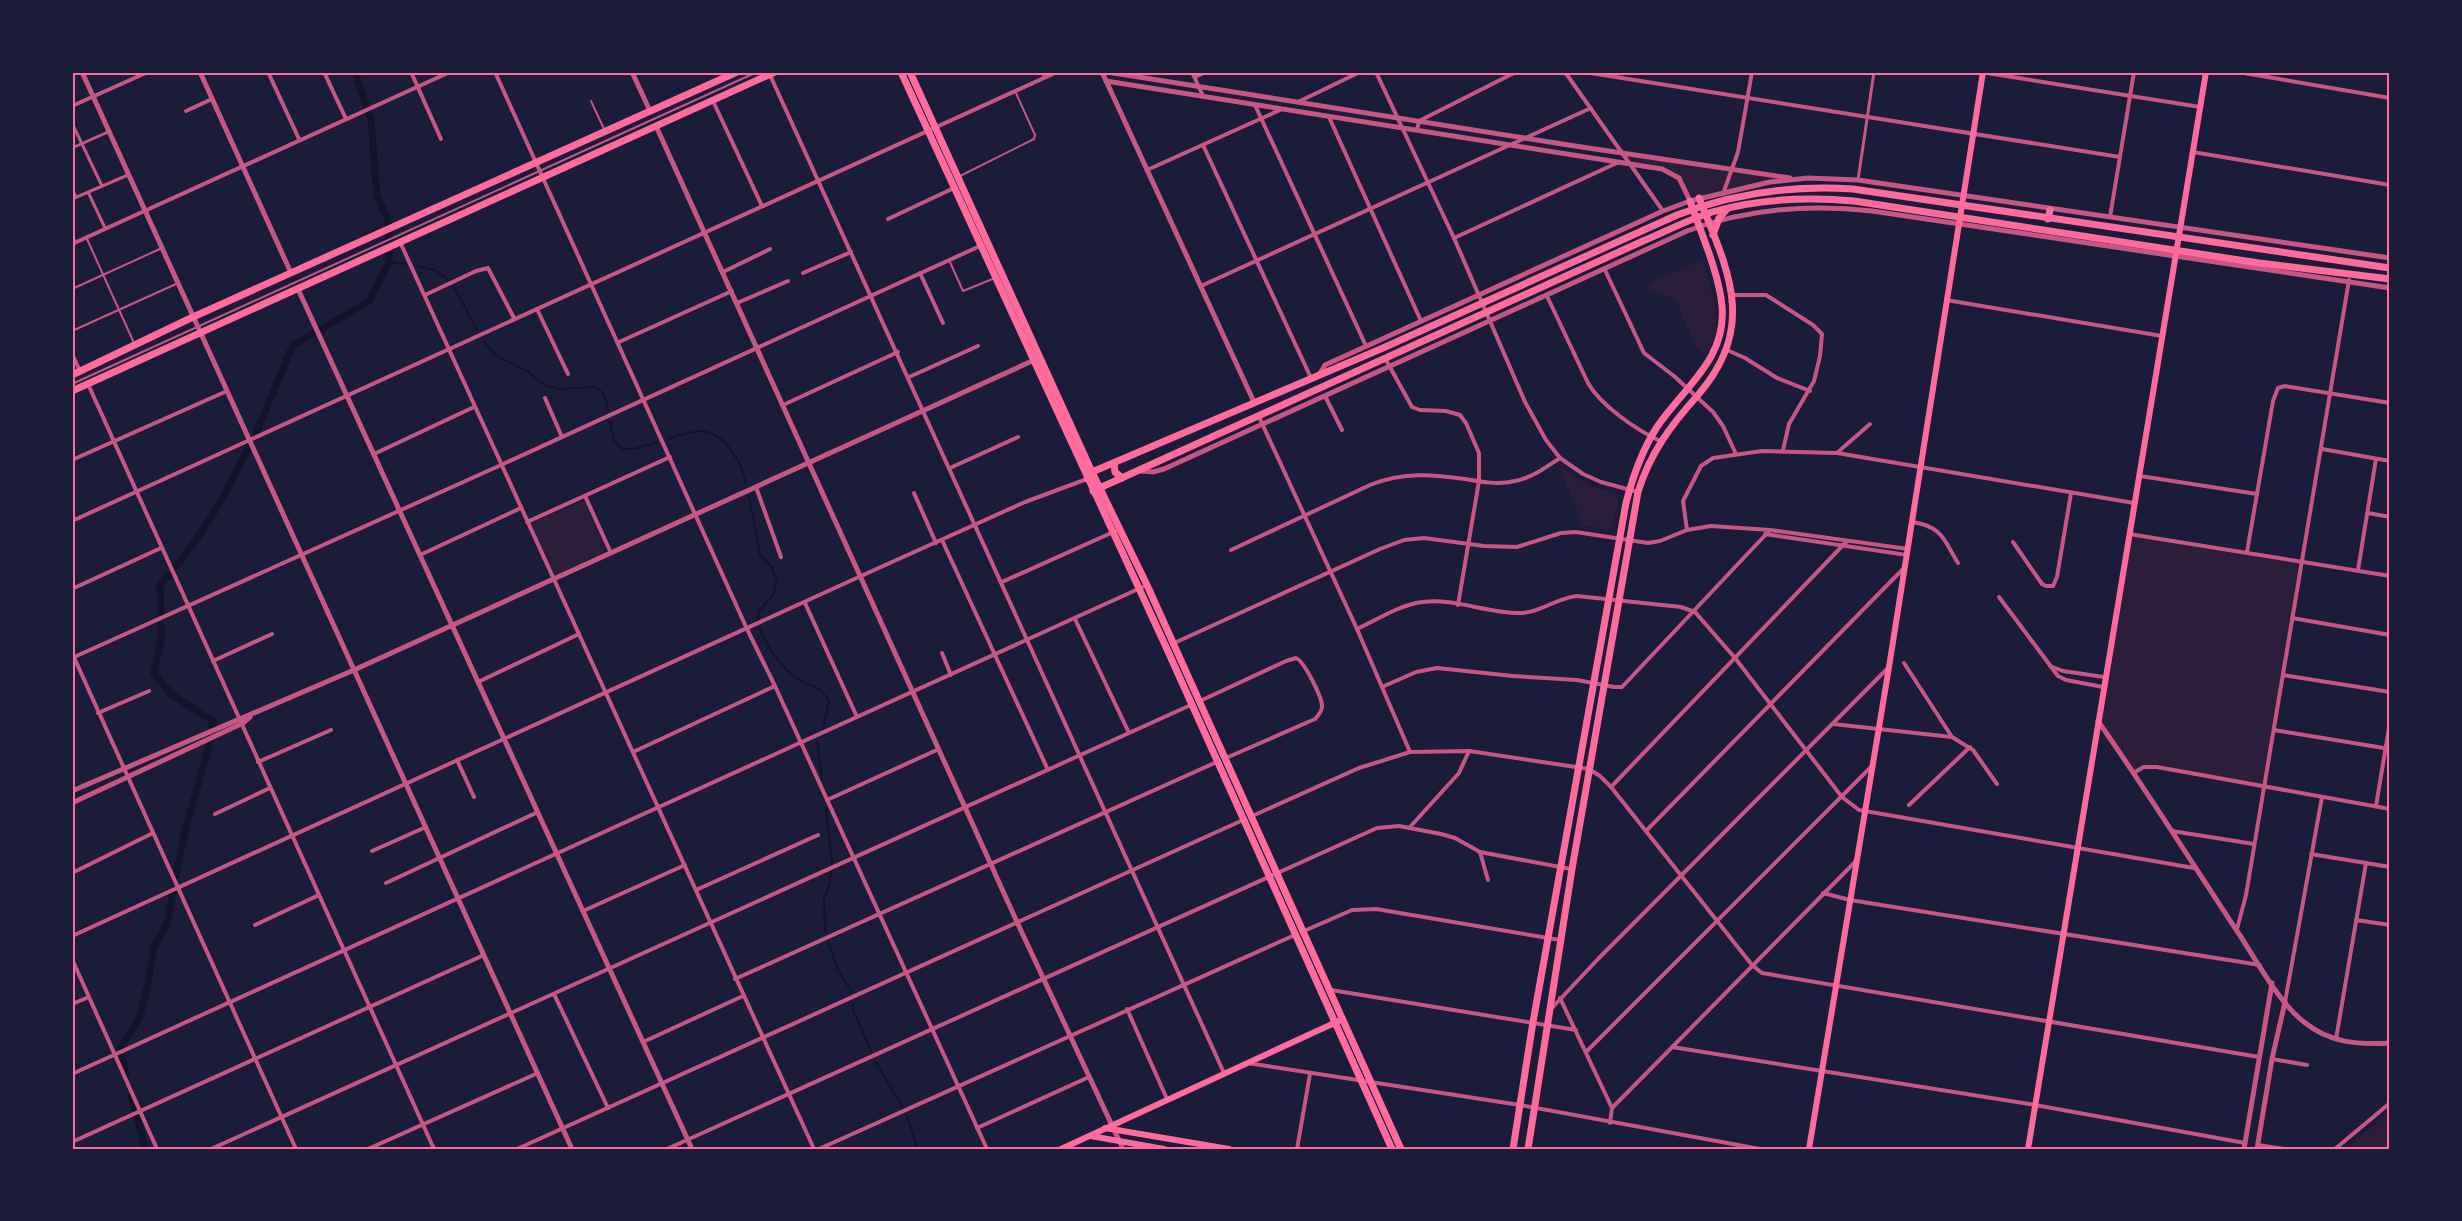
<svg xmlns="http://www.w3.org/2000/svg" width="2462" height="1221" font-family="'Archivo Narrow',sans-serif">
  <rect width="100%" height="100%" fill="#1b1b3a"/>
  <g fill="#2a1e3b">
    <polygon points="1623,153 1732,170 1724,191 1690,201 1675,174 1630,164"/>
    <polygon points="1734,171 1785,179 1726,190"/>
    <path d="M1702,260C1713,291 1726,327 1705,357L1695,346L1676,300L1649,289L1648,283Z"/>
    <polygon points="1559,467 1591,486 1617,494 1619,501 1612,528 1605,530 1583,525"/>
    <polygon points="584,500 606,551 555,575 531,523"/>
    <polygon points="2130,536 2304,562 2266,788 2141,767 2132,771 2100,721"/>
    <polygon points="2390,1110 2390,1149 2347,1149"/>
  </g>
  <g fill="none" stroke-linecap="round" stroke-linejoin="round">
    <g stroke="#12122b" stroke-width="2">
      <polyline points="389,262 405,264"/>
      <polyline points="417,266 435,270 447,279"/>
      <polyline points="454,287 477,330"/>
      <polyline points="483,340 495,355 527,371 546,386 560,389 595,387 603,393 609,410"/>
      <polyline points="610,421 614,441 623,449 634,449 657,442"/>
      <path d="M668,439C677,436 690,432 700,431C725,431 742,464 746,484"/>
      <polyline points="749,496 760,555 771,566 777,581 773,595 759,611 758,620"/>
      <path d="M760,627C764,643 779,663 791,674C805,687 816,681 829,701L823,728"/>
      <polyline points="817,741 822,780"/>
      <polyline points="825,932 824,898 830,883 832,860 826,808"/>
      <polyline points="828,942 838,970 852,992"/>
      <polyline points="853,1003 853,1010 871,1051"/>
      <polyline points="875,1061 902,1106"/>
      <polyline points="907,1116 918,1149"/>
    </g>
    <g stroke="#12122b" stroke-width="7">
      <polyline points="322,329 369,301 389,262 388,219 377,196 371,120 355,72"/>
      <polyline points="256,433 293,345 315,333"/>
      <path d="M175,567C207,529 228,490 249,446"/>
      <polyline points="161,613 160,585 168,576"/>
      <polyline points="161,625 162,635 154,673 172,695 213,721 212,726"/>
      <polyline points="176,876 185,831 210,742"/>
      <polyline points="121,1046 139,1019 148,984 154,947 167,924 173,892"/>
      <polyline points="123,1057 126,1075"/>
      <polyline points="132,1097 134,1108"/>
      <polyline points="137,1118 145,1149"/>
    </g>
    <g stroke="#c65784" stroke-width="2">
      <polyline points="1042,72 1044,78"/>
      <polyline points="591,101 604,129"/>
      <polyline points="960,176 1034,139 1035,135 1015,91"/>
      <polyline points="87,239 134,343"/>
      <polyline points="949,260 963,291 995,278"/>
      <polyline points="72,289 162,248"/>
      <polyline points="72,331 176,284"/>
      <polyline points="72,384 757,72"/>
    </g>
    <g stroke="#c65784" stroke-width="3">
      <polyline points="72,123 102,186"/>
      <polyline points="72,148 108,132"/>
      <polyline points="1858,180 1874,72"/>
      <polyline points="72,189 76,197"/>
      <polyline points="88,192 105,228"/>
      <polyline points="72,199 128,175"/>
      <polyline points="72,234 75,242"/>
    </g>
    <g stroke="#c65784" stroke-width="4">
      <polyline points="268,72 299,139"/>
      <polyline points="324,72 346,119"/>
      <polyline points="411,72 441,139"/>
      <polyline points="495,72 747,629 775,686 987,1149"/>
      <polyline points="1192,72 1203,96"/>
      <polyline points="1376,72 1454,238 1525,402 1546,440 1560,458 1583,474 1601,482 1638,492"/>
      <polyline points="1565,72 1663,211"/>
      <polyline points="1584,72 2120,157"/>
      <polyline points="1981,72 2200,107"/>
      <polyline points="2238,72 2390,98"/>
      <polyline points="770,75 1224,1073"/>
      <polyline points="1195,77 1206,72"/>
      <polyline points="713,101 762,206"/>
      <polyline points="1298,102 1360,72"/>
      <polyline points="1255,105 1366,346"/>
      <polyline points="72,106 148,72"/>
      <polyline points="186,111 212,99"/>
      <polyline points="1329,117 1421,321"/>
      <polyline points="1417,130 1419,121 1516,72"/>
      <polyline points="1203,145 1311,378"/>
      <polyline points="2193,152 2390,185"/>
      <polyline points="1147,170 1280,110"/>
      <polyline points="1723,194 1738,152 1752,72"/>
      <polyline points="2110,217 2134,72"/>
      <polyline points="888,219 954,188"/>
      <polyline points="1454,238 1619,162"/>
      <polyline points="400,242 814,1149"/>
      <polyline points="72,244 450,72"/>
      <polyline points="1605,270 1644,353 1674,376 1713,412 1723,426 1736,454"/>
      <polyline points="723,272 770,249"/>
      <polyline points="803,273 851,252"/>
      <polyline points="920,273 943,323"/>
      <polyline points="1201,286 1591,108"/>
      <polyline points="425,295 476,271 488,268 514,318"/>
      <polyline points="1732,295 1766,295 1813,325 1822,334 1820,356 1814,381 1789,424 1783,450"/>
      <path d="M1547,296L1588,383C1601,406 1637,430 1660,441"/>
      <polyline points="1946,300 2162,336"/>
      <polyline points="737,303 788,281"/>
      <polyline points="537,309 568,374"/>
      <polyline points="619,342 732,291"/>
      <polyline points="1727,350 1745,358 1777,378 1810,391"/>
      <polyline points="72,354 80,371"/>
      <polyline points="1386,360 1412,407 1420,410 1446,411 1460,415 1466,423 1479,453 1479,481 1458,605"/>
      <polyline points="909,377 978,346"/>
      <polyline points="88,384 434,1149"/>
      <polyline points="1325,396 1342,430"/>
      <polyline points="545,398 562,437"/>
      <polyline points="783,405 898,352"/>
      <polyline points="1259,417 1357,629 1410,752"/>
      <polyline points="2322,449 2390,461"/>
      <polyline points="1838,452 1870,424"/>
      <polyline points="374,454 474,407"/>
      <polyline points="72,460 227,391"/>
      <polyline points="950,468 1018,437"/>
      <polyline points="2140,476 2257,494"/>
      <polyline points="756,487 781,557"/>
      <polyline points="914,493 936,543"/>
      <polyline points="585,496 611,553"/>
      <polyline points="2368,513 2390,517"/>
      <polyline points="72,521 1057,72"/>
      <polyline points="527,522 670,457"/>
      <path d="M1912,522C1942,526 1944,540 1958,563"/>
      <polyline points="1687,530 1683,501 1701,466 1713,458 1762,451 1837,453 2134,503"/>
      <polyline points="1765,534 1907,555"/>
      <polyline points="2129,534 2390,576"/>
      <polyline points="942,540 1048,770"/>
      <polyline points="2013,542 2042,584 2046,586 2053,586 2057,577 2071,493"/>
      <path d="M1231,550L1370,485C1402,472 1431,474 1465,479C1481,482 1499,485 1515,481C1532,478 1546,467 1560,458"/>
      <polyline points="2247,552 2273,401 2278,388 2285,386 2390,403"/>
      <polyline points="420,555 521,508"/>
      <polyline points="2358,570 2376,459"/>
      <polyline points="1002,582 1120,529"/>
      <polyline points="72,589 161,548"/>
      <polyline points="1999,597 2058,676 2066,680 2103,687"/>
      <polyline points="805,603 857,717"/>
      <polyline points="2292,618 2390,635"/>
      <polyline points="1075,619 1129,733"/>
      <path d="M1357,629C1377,620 1399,605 1422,602C1454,598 1487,613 1519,613C1540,613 1556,598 1577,596L1681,607L1695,612L1735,658L1842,797L1859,810L2194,868"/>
      <polyline points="1172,644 1380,549 1404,540 1424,538 1484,546 1517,547 1561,533 1576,532 1648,543 1660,541 1687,530 1711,526 1770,530 1908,549"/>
      <polyline points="72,653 296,1149"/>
      <polyline points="942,653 951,675"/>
      <polyline points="72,658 501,465 980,246"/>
      <polyline points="213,661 272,634"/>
      <polyline points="1904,663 1952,737 1973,750 1997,784"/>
      <polyline points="2050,666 2063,671 2104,677"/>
      <polyline points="2283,675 2390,692"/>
      <polyline points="478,682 579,634"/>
      <polyline points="1382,687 1416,672 1437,668 1513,676 1577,680 1614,687 1622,687 1770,530"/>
      <path d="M1200,701L1286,661L1296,658C1304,661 1322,697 1322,706C1322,711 1319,715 1315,719L1226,758"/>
      <polyline points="98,713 149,691"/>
      <polyline points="1833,724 1952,737"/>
      <polyline points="2274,730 2390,749"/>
      <polyline points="633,752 775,686"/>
      <polyline points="457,760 474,797"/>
      <polyline points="258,762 331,730"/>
      <polyline points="2133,773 2144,767 2157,767 2390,809"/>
      <polyline points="1611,787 1847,541"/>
      <polyline points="827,800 939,749"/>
      <polyline points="1909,805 1970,747"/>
      <polyline points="2376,806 2390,722"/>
      <polyline points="215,814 270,788"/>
      <polyline points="1250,817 1359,768 1410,752 1469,751 1589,769 1600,776 1611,787 1752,965 1762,973 2259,1057"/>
      <polyline points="1410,827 1459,773 1469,751"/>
      <polyline points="1647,830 1903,569"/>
      <polyline points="2172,831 2254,844"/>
      <polyline points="372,851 426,827"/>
      <polyline points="1480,852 1488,880"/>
      <polyline points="2311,854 2390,867"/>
      <polyline points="72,873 153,833"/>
      <polyline points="386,883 538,812"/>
      <polyline points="696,890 818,835"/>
      <polyline points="1823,893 1850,900 2260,965"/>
      <polyline points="583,911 685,865"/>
      <polyline points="2356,920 2390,925"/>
      <polyline points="255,925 319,895"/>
      <polyline points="2237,929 2246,895 2349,280"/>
      <polyline points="1304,931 1352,910 1376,909 1560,940"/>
      <polyline points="72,936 861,576 1025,502 1087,479"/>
      <polyline points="72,959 157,1149"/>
      <polyline points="735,979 1219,761"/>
      <polyline points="1331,990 1576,1030"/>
      <polyline points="554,994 608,1108"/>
      <polyline points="1560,998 1612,1108"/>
      <polyline points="2285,1002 2322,797"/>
      <polyline points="72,1004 89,997"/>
      <polyline points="1127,1009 1167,1099"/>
      <polyline points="1551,1009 1598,959 1889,667"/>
      <polyline points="2336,1039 2366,863"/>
      <polyline points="643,1042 743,996"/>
      <polyline points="1672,1047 2035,1105 2245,1143"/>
      <polyline points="1586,1052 1872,766"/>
      <polyline points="2272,1059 2307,1065"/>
      <polyline points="1247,1063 1520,1105 1760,1149"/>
      <polyline points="72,1074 1147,585"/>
      <polyline points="1610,1123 1612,1108 1857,860"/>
      <polyline points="977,1128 1089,1077"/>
      <polyline points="72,1142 484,955"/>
      <polyline points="2258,1145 2284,1149"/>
      <polyline points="211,1149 1193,704"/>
      <polyline points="368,1149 538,1073"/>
      <polyline points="517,1149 1243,820"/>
      <polyline points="667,1149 1377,828 1399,826 1441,834 1455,838 1480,852 1571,869"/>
      <polyline points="819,1149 1297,934"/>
      <polyline points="1297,1149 1310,1074"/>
      <polyline points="2335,1149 2390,1103"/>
    </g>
    <g stroke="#c65784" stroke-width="5">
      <polyline points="82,72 572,1149"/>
      <polyline points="200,72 291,273"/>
      <polyline points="632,72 650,111"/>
      <polyline points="1102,72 1254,402"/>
      <polyline points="1107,72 1575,146 1790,178"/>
      <polyline points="1106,81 1662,169 1679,178 1690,201"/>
      <polyline points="656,126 1017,922 1123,1149"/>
      <polyline points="298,289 692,1149"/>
      <polyline points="1319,375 1325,365 1663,211 1690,201 1770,182 1808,178 1858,180 2390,258"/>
      <path d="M1141,471L1153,472L1164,469L1687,231C1746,209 1810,204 1872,211L2390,288"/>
      <path d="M2098,721C2147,791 2192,863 2239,934C2256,960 2280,1004 2304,1022C2330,1043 2358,1045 2390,1043"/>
      <polyline points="72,791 354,670 1032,361"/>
      <polyline points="72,803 243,723 250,717"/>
      <polyline points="2244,1149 2272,983"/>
      <polyline points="2257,1149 2272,1059 2285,1002"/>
    </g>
    <g stroke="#ff6b9d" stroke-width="6">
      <polyline points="1105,1128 1229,1149"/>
      <polyline points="1091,1136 1164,1149"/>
      <polyline points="1061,1149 1343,1019"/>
      <polyline points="1809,1149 1889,667 1983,72"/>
      <polyline points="2028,1149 2206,72"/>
    </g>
    <g stroke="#ff6b9d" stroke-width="7">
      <polyline points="901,72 1166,647 1392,1149"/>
      <polyline points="910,72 1092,472 1147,585 1401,1149"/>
      <polyline points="2048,219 2050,210"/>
      <polyline points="1713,235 1719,218 1727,209"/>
      <polyline points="72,375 193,317 737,72"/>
      <polyline points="72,391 775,72"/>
      <polyline points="1114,463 1115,472 1122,478"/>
      <path d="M1087,479L1092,472L1383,348L1677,215C1732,194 1793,185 1853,189L2390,268"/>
      <path d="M1093,491L1643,241C1667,231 1691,218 1716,211C1760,199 1809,197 1854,201L2259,263L2390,279"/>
      <path d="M1513,1149L1533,1022L1626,503C1633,476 1642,450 1657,427C1684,387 1727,359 1722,306C1719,273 1701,233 1690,201"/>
      <path d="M1528,1149L1572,869L1638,492C1650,453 1671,425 1698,395C1757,327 1729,272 1699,198"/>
    </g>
  </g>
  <rect width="2462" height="1221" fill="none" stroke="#1b1b3a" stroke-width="147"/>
  <rect x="74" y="74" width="2314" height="1074" fill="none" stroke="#ff6b9d" stroke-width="2"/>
</svg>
